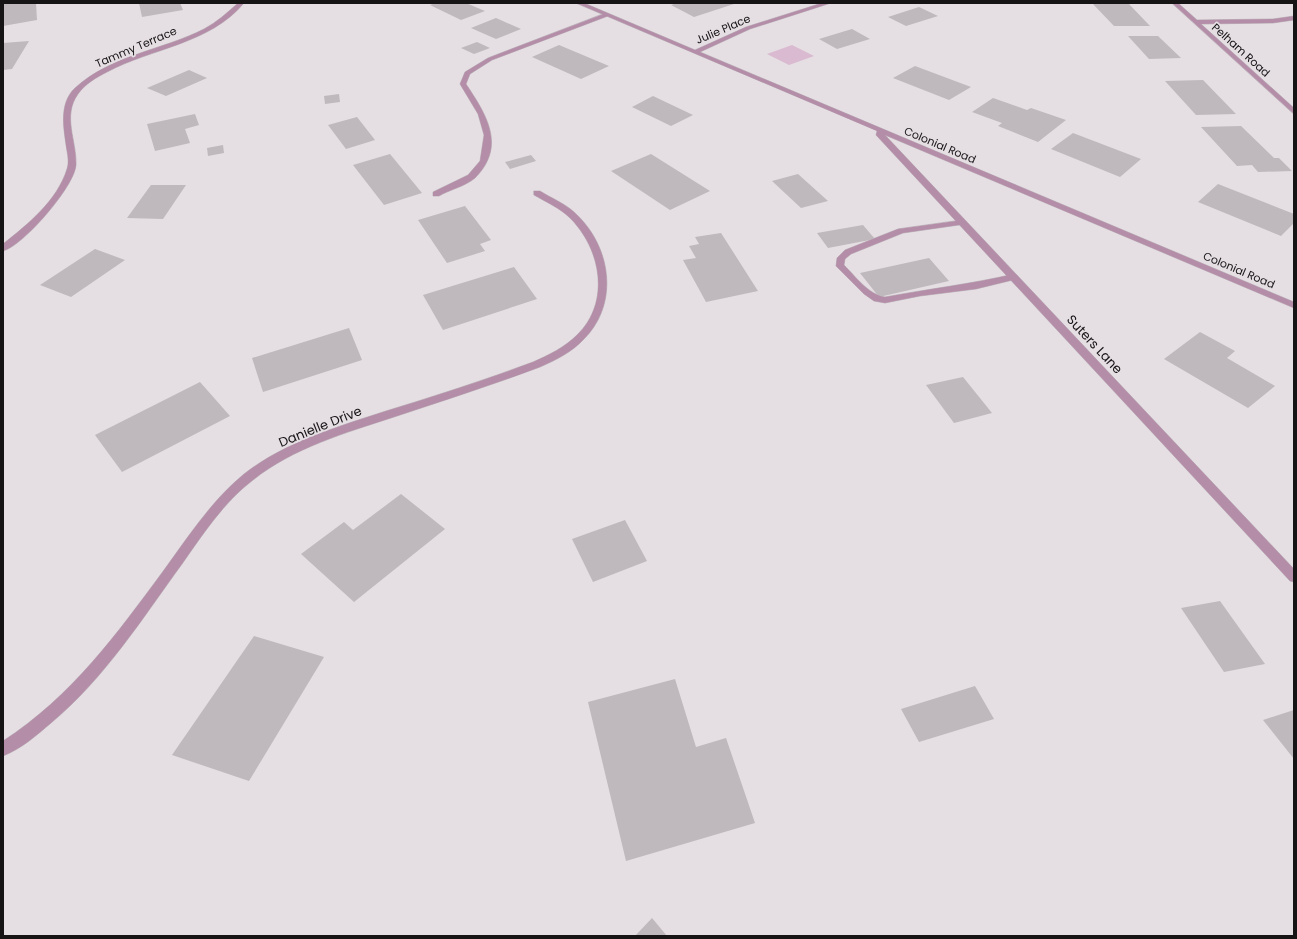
<svg xmlns="http://www.w3.org/2000/svg" width="1297" height="939" font-family="Poppins,sans-serif">
  <rect width="100%" height="100%" fill="#e5dee3"/>
  <polygon fill="#dabad0" points="792,45 814,56 789,65 767,54"/>
  <g fill="#bfb8bd">
    <polygon points="3,3 36,3 37,20 3,26"/>
    <polygon points="139,3 180,3 183,10 142,17"/>
    <polygon points="436,3 466,3 485,11 461,20 430,5"/>
    <polygon points="677,3 737,3 694,17 671,5"/>
    <polygon points="1092,3 1128,3 1150,26 1114,26"/>
    <polygon points="919,7 938,16 906,26 888,17"/>
    <polygon points="496,18 521,29 496,39 471,28"/>
    <polygon points="852,29 870,39 837,49 819,39"/>
    <polygon points="1128,36 1158,36 1181,58 1149,59"/>
    <polygon points="29,41 12,69 3,70 3,43"/>
    <polygon points="477,42 490,48 474,54 461,48"/>
    <polygon points="559,45 609,66 581,79 532,57"/>
    <polygon points="915,66 971,87 949,100 893,78"/>
    <polygon points="189,70 207,78 166,96 147,88"/>
    <polygon points="1203,80 1236,114 1196,115 1165,81"/>
    <polygon points="339,94 340,102 325,104 324,96"/>
    <polygon points="653,96 693,115 671,126 632,107"/>
    <polygon points="993,98 1027,110 1031,108 1066,120 1038,142 998,126 1002,123 972,112"/>
    <polygon points="195,114 199,125 185,129 190,143 155,151 147,124"/>
    <polygon points="357,117 375,140 346,149 328,125"/>
    <polygon points="1241,126 1274,158 1279,158 1292,171 1258,172 1252,165 1237,166 1201,127"/>
    <polygon points="1073,133 1141,159 1120,177 1051,149"/>
    <polygon points="223,145 224,153 208,156 207,148"/>
    <polygon points="390,154 422,193 384,205 353,165"/>
    <polygon points="651,154 710,191 670,210 611,171"/>
    <polygon points="531,155 536,161 510,169 505,162"/>
    <polygon points="798,174 828,201 801,208 772,181"/>
    <polygon points="1218,184 1294,214 1294,223 1281,236 1198,202"/>
    <polygon points="151,185 186,185 163,219 127,218"/>
    <polygon points="465,206 491,240 480,244 485,251 447,263 418,220"/>
    <polygon points="863,225 875,239 828,248 817,233"/>
    <polygon points="721,233 758,291 706,302 683,260 696,258 689,246 699,244 695,237"/>
    <polygon points="95,249 125,260 71,297 40,285"/>
    <polygon points="929,258 949,281 879,297 860,273"/>
    <polygon points="514,267 537,299 443,330 423,295"/>
    <polygon points="349,328 362,360 263,392 252,358"/>
    <polygon points="1200,332 1235,351 1227,358 1275,386 1248,408 1164,359"/>
    <polygon points="963,377 992,413 954,423 926,385"/>
    <polygon points="200,382 230,416 122,472 95,435"/>
    <polygon points="401,494 445,529 354,602 301,554 344,522 353,530"/>
    <polygon points="625,520 647,561 593,582 572,539"/>
    <polygon points="1220,601 1265,664 1224,672 1181,608"/>
    <polygon points="254,636 324,657 249,781 172,755"/>
    <polygon points="675,679 696,747 726,738 755,823 626,861 588,702"/>
    <polygon points="975,686 994,719 919,742 901,709"/>
    <polygon points="1294,710 1294,759 1263,720"/>
    <polygon points="652,918 667,936 635,936"/>
  </g>
  <g fill="none" stroke-linecap="round" stroke-linejoin="round">
    <g stroke="#c0babe" stroke-width="1">
      <g id="service">
        <path d="M606,13L609,15L608,16L492,60L470,74L466,84C486,114 507,146 475,178C466,186 449,190 439,196H433V192L468,175L480,161L484,135L478,114L460,84L465,72L488,58Z"/>
        <path d="M963,220L967,222L966,224L903,233L851,254L845,259L844,265C855,276 869,295 885,297C928,289 971,284 1014,274L1017,275V279L976,289L920,296L885,303L874,301L864,294L836,266L837,258L845,250L898,229Z"/>
      </g>
    </g>
    <g stroke="#c0babe" stroke-width="1">
      <g id="minor">
        <path d="M238,3H244C210,44 152,48 107,72C97,77 85,84 78,94C62,116 77,141 76,165C75,186 23,246 3,251V244C28,224 57,201 67,169C69,163 68,157 67,151C64,130 58,104 75,88C111,55 163,50 204,29C217,22 227,13 238,3Z"/>
        <polygon points="576,3 584,3 695,50 746,27 822,3 831,3 750,29 700,52 1294,302 1294,308 885,135 1294,569 1294,582 1290,581 876,135 877,131"/>
        <polygon points="1172,3 1178,3 1197,20 1273,19 1294,16 1294,20 1273,23 1201,24 1294,108 1294,114"/>
        <path d="M534,191H540C551,198 564,203 574,212C611,245 620,303 584,339C572,352 556,360 540,367C492,385 442,401 394,417C345,433 293,448 253,480C224,502 203,534 182,564C142,619 104,679 51,723C37,735 21,749 3,756V741C72,696 116,635 164,570C188,537 212,500 244,474C285,442 337,427 386,411C435,396 485,380 533,362C549,355 565,347 577,335C611,302 601,249 570,218C560,208 546,202 534,195Z"/>
      </g>
    </g>
    <use href="#service" fill="#b48da8" fill-rule="evenodd"/>
    <use href="#minor" fill="#b48da8" fill-rule="evenodd"/>
  </g>
  <g text-anchor="middle" stroke-width="3.5" stroke-linejoin="round" paint-order="stroke">
    <g font-size="11" fill="#161415" stroke="#e5dee3">
      <text transform="translate(723 29) rotate(-23)" y="4">Julie Place</text>
      <text transform="translate(136 47) rotate(-23)" y="4">Tammy Terrace</text>
      <text transform="translate(1241 50) rotate(42)" y="4">Pelham Road</text>
      <text transform="translate(940 145) rotate(23)" y="4">Colonial Road</text>
      <text transform="translate(1239 270) rotate(23)" y="4">Colonial Road</text>
    </g>
    <g font-size="13" fill="#161415" stroke="#e5dee3">
      <text transform="translate(1095 344) rotate(47)" y="5">Suters Lane</text>
      <text transform="translate(320 426) rotate(-22)" y="5">Danielle Drive</text>
    </g>
  </g>
  <rect width="1297" height="939" fill="none" stroke="#161415" stroke-width="8"/>
</svg>
